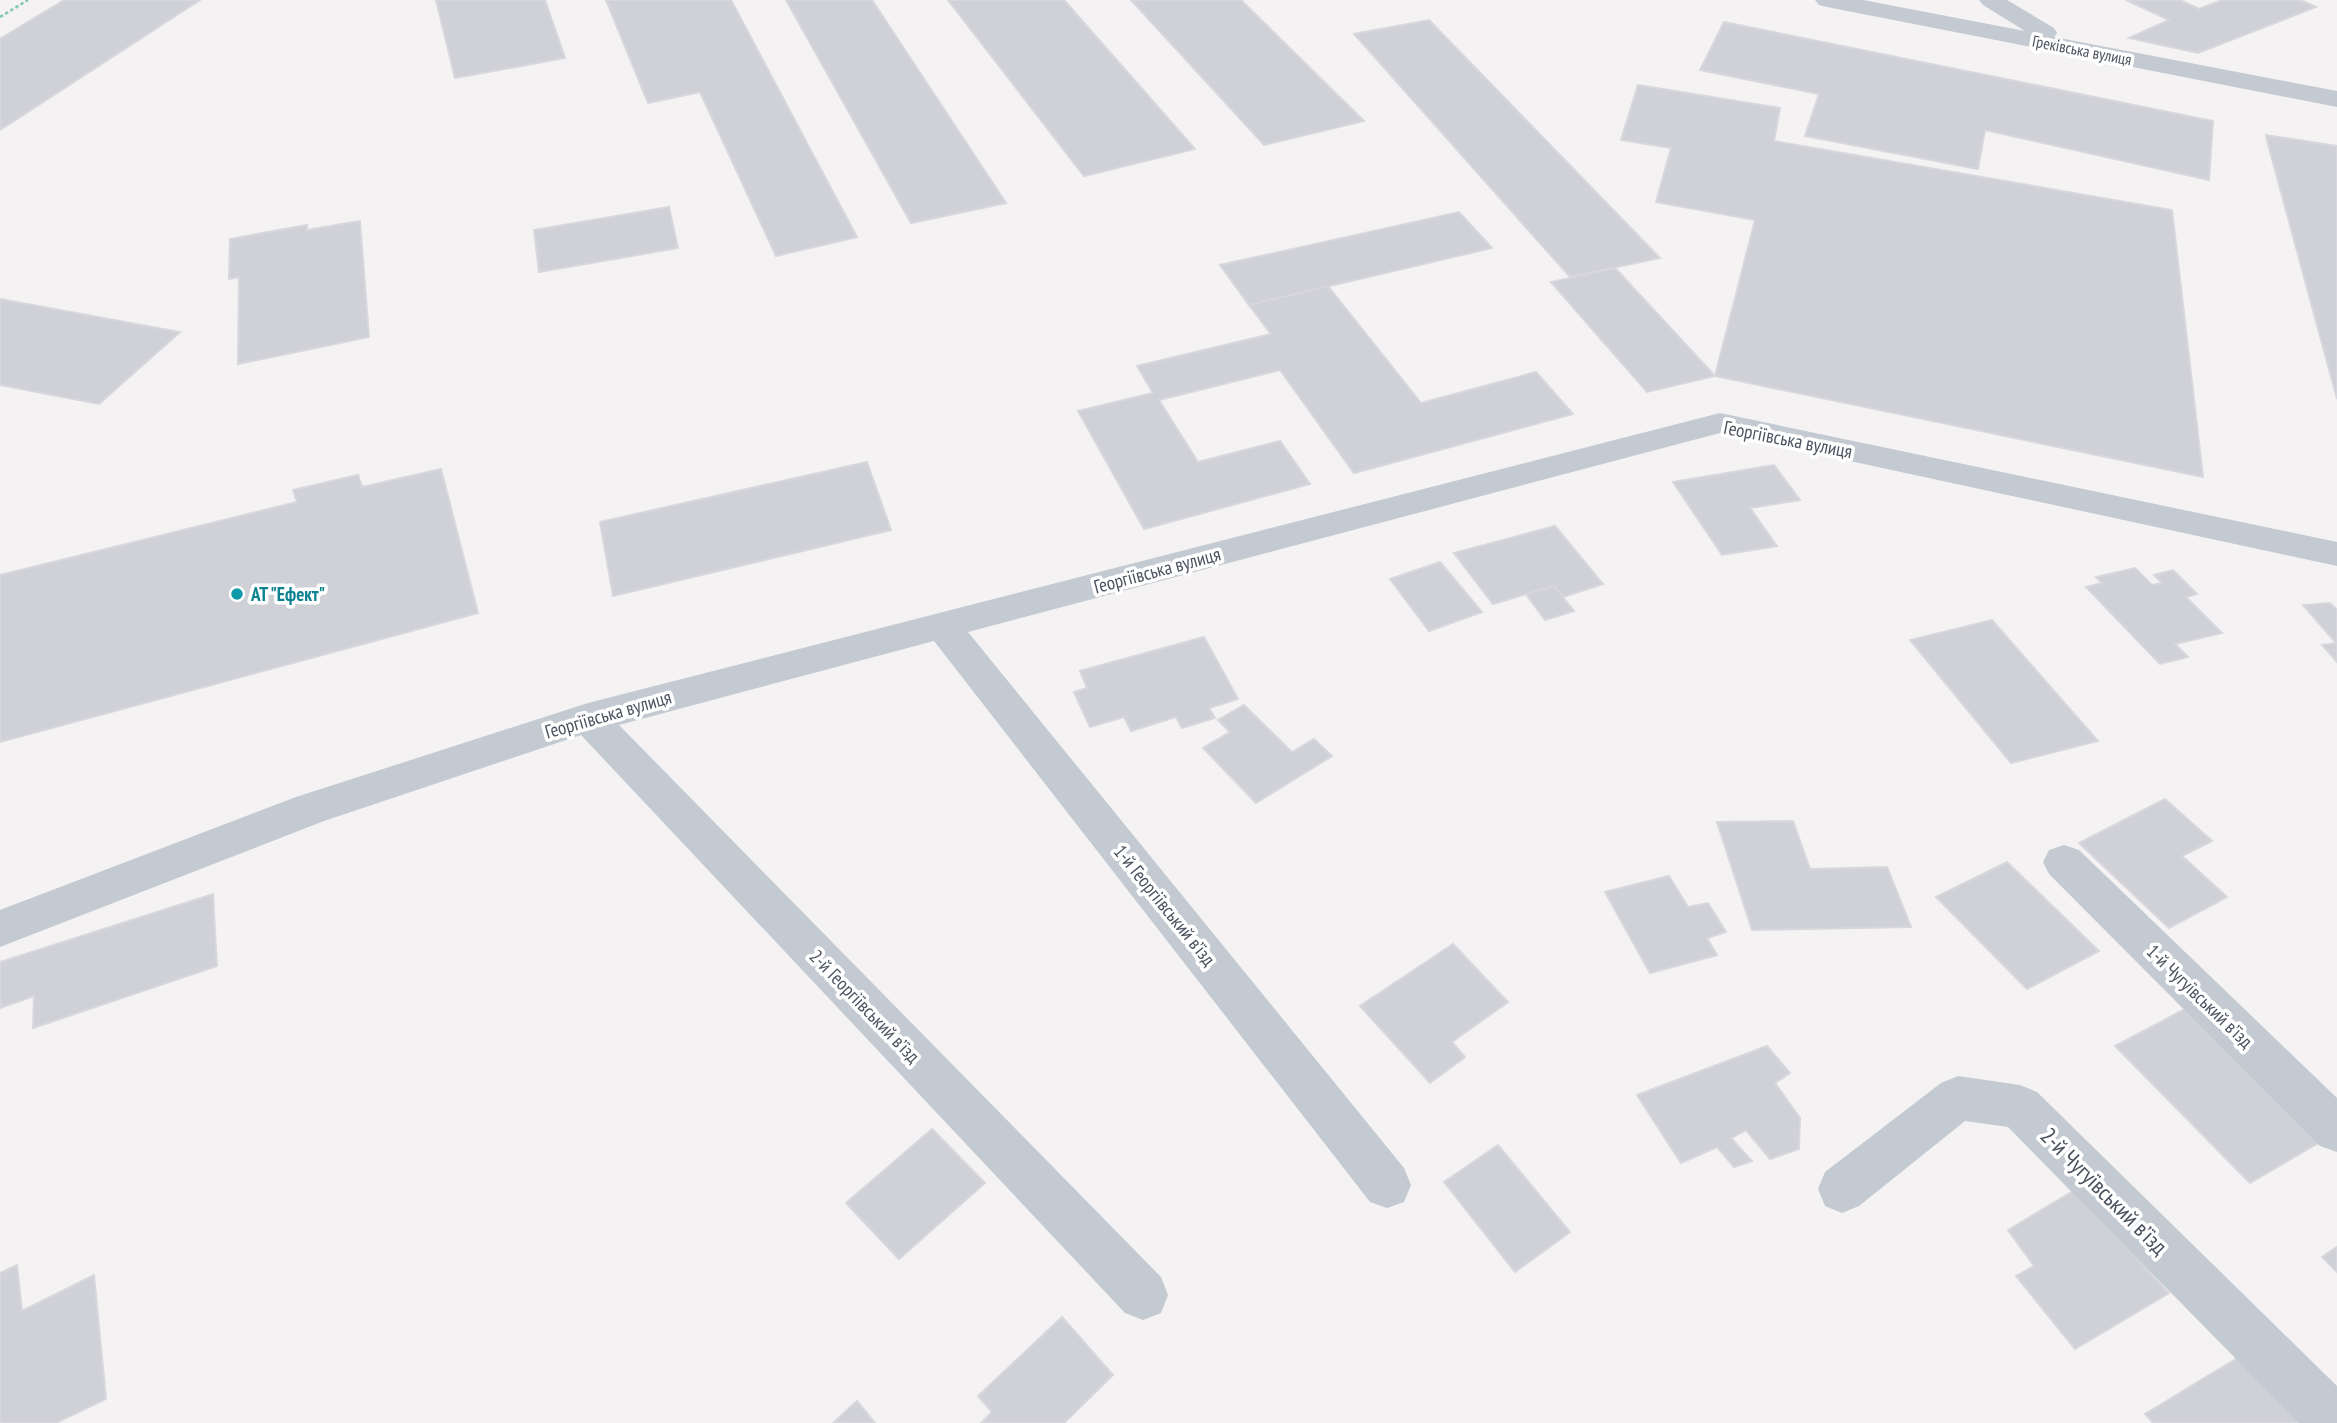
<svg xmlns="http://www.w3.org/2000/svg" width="2337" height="1423" font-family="'PT Sans Narrow',sans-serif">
  <rect width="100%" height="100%" fill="#f4f2f2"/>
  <g fill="#cfd1d6" stroke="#d7d7dd" stroke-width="2">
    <polygon points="64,0 200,0 0,130 0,39"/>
    <polygon points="436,0 545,0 565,58 455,78"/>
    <polygon points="606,0 731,0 857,237 776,256 700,92 648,103"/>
    <polygon points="786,0 872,0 1006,203 911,223"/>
    <polygon points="948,0 1064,0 1195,149 1084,176"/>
    <polygon points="1131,0 1241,0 1364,121 1264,145"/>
    <polygon points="2126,0 2180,0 2199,9 2222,0 2300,0 2316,7 2198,53 2129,38 2169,20"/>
    <polygon points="1429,20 1660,258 1570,277 1354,34"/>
    <polygon points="1724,22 2213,121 2209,180 1985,130 1978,169 1805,136 1819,94 1700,70"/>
    <polygon points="1638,85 1780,108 1774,141 2172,210 2203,477 1715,376 1755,220 1656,202 1671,148 1621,140"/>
    <polygon points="2266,135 2337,146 2337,399 2268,144"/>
    <polygon points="669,207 678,248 539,272 534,230"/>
    <polygon points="1459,212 1492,248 1249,305 1220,265"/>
    <polygon points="360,221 369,337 238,364 239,277 229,279 230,239 307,225 307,230"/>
    <polygon points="1615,268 1715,376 1647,392 1551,282"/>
    <polygon points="1328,286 1421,403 1536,372 1573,414 1354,473 1280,370 1159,400 1198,462 1280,441 1310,484 1144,529 1078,411 1153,393 1137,366 1271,334 1249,305"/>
    <polygon points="0,299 180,332 99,404 0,385"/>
    <polygon points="867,462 891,530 613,596 600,522"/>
    <polygon points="1774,465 1800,500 1750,508 1777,546 1722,555 1673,482"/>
    <polygon points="441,469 478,613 0,742 0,575 297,502 293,490 358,475 362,487"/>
    <polygon points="1555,526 1603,584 1563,597 1554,586 1493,604 1454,553"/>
    <polygon points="1440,562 1482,612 1429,631 1390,579"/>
    <polygon points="2135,568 2152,585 2162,583 2154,575 2173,570 2197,594 2186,597 2222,633 2175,644 2188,657 2160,664 2086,587 2102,583 2096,577"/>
    <polygon points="1554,586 1574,611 1545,620 1526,594"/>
    <polygon points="2330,603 2337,610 2337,662 2322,645 2336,643 2303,605"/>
    <polygon points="1992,620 2098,741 2011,763 1910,640"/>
    <polygon points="1204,637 1238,699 1209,708 1215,718 1182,728 1176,717 1131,731 1124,717 1090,727 1074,692 1087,688 1080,671"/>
    <polygon points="1244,705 1292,752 1314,739 1332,756 1256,803 1203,748 1230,732 1218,720"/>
    <polygon points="2165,799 2212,841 2182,856 2227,897 2169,928 2079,843"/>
    <polygon points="1793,821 1810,869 1887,867 1911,927 1752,930 1717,822"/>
    <polygon points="2007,862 2099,951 2027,989 1936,897"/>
    <polygon points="1669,876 1688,907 1708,903 1726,932 1707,938 1717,955 1650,973 1605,892"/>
    <polygon points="213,894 217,966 33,1028 34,996 0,1008 0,962"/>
    <polygon points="1453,944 1508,1002 1452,1042 1465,1057 1430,1083 1360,1006"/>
    <polygon points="2185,1009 2320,1142 2250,1183 2115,1046"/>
    <polygon points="1767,1046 1790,1073 1775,1083 1800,1118 1799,1149 1770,1159 1746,1130 1731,1138 1752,1161 1734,1167 1717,1147 1681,1163 1637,1095"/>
    <polygon points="932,1129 985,1183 899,1259 846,1203"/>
    <polygon points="1498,1145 1570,1232 1515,1272 1444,1182"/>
    <polygon points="2073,1191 2169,1293 2075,1349 2016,1276 2034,1266 2008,1230"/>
    <polygon points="2337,1247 2337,1272 2322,1257"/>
    <polygon points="17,1265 22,1311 94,1275 106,1399 56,1423 0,1423 0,1273"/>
    <polygon points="1062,1317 1113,1375 1064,1423 981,1423 992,1412 978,1396"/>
    <polygon points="2249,1351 2317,1423 2153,1423 2145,1414"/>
    <polygon points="857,1401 875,1423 833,1423"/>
  </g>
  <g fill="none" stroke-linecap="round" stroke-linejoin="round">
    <polyline stroke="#80c8b0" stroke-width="2.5" stroke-dasharray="3.5 2.5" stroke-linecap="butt" points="0,17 28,0"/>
    <g fill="#c4cad2" fill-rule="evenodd">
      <polygon points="1815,0 1863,0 2025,31 1983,5 1979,0 2007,0 2054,28 2057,33 2054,37 2337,91 2337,107 1827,7 1819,5"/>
      <polygon points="1720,413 2337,542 2337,566 1720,433 968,632 1404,1168 1411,1185 1404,1202 1387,1208 1370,1202 934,641 619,725 1161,1277 1168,1295 1161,1313 1143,1320 1125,1313 581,735 324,821 0,947 0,910 296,797 588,703"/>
      <polygon points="2064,845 2079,850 2337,1098 2337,1152 2320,1146 2049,874 2043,862 2049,850"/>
      <polygon points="1958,1076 2020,1085 2037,1092 2337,1386 2337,1423 2299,1423 2008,1127 1965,1121 1859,1206 1842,1213 1825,1206 1818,1189 1825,1172 1941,1083"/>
    </g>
  </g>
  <circle fill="#0f9aa8" stroke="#fff" stroke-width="2.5" cx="237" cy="594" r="7"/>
  <g text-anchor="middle" stroke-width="7" stroke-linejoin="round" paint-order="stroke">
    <g font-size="16" fill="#4b525e" stroke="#fff">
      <text transform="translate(2082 50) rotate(11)" y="6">Греківська вулиця</text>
    </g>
    <g font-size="19" fill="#4b525e" stroke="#fff">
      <text transform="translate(1788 439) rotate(11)" y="7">Георгіївська вулиця</text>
      <text transform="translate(1157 570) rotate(-15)" y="7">Георгіївська вулиця</text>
      <text transform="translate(608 714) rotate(-16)" y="7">Георгіївська вулиця</text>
      <text transform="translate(1165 905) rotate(51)" y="7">1-й Георгіївський в’їзд</text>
      <text transform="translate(2200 996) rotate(44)" y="7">1-й Чугуївський в’їзд</text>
      <text transform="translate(865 1006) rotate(46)" y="7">2-й Георгіївський в’їзд</text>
    </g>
    <g font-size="19" font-weight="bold" fill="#0d838f" stroke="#fff" text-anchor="start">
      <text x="251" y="601">АТ "Ефект"</text>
    </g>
    <g font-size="23" fill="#4b525e" stroke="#fff">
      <text transform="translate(2104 1191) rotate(45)" y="8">2-й Чугуївський в’їзд</text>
    </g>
  </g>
</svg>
